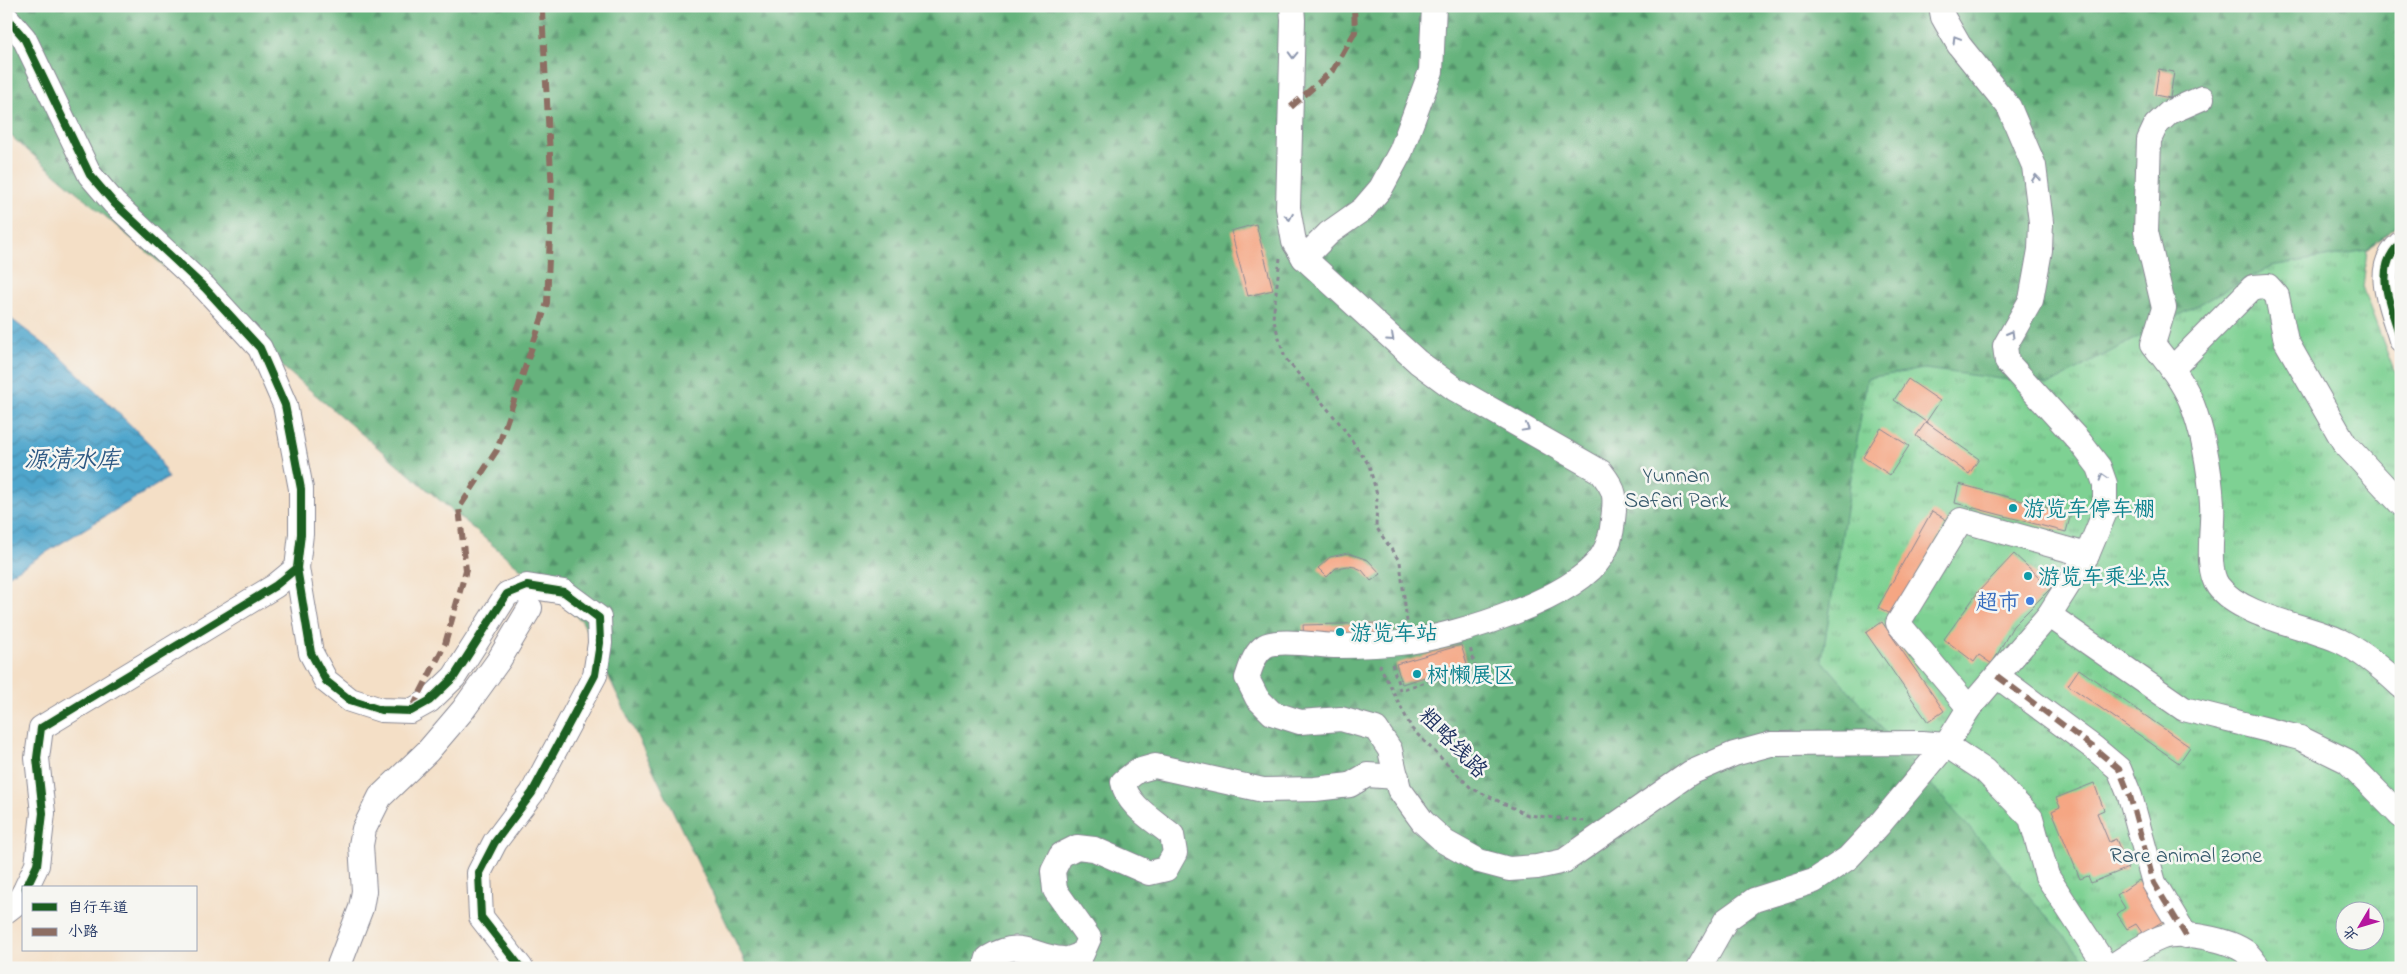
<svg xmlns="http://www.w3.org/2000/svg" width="2407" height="974" font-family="'Indie Flower','LXGW WenKai TC',sans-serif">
  <defs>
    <pattern id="grass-tufts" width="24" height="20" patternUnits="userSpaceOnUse" patternTransform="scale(1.25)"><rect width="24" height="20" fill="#7ed193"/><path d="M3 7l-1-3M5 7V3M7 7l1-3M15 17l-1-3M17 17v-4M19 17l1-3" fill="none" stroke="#66aa7b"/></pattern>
    <pattern id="forest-firs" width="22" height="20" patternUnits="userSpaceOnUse" patternTransform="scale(1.25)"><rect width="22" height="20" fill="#66b37d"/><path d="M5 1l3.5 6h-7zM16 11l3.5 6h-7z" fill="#53926a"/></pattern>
    <pattern id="water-waves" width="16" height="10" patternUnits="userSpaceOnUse" patternTransform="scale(1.25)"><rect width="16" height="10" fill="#50a6cc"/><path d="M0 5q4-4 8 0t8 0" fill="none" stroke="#4288a9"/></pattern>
  </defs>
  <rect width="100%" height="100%" fill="#f6f6f2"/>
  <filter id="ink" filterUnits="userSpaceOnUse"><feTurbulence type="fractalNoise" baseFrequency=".02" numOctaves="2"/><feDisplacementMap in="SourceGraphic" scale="10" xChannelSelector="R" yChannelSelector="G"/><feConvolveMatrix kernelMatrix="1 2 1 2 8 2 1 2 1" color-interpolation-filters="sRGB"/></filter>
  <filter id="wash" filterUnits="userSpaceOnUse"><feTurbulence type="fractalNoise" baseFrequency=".0096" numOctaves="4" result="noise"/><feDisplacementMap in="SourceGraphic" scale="20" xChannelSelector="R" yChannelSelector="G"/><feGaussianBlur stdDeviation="1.12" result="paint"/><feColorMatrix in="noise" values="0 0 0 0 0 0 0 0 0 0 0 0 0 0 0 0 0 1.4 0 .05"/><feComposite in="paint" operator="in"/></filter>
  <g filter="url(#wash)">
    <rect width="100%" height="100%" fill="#f4dfc6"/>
    <path fill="url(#grass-tufts)" stroke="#4c8078" fill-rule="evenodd" d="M2401,6V222L2367,250L2363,289L2401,389V968H1323L1110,506ZM2344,912H2374V942H2344Z"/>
    <polygon fill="url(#forest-firs)" stroke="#40716e" points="6,6 2401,6 2401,222 2367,250 2271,266 2048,385 1924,369 1867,378 1822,660 2092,968 748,968 582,621 6,132"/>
    <polygon fill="url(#water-waves)" stroke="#366a95" points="6,315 60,356 154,448 168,478 6,577"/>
    <g id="blocks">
      <g fill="#f5a683">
        <polygon points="2159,69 2174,72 2170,98 2155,95"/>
        <polygon points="1256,224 1273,290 1248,296 1231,231"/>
        <polygon points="1908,379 1940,401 1926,422 1894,400"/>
        <polygon points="1926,422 1979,459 1969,474 1916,436"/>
        <polygon points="1881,428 1909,446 1890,475 1863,457"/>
        <polygon points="1959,484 2071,514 2066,532 1955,503"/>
        <polygon points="1932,511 1948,521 1894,616 1878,607"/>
        <polygon points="1348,553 1368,560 1381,574 1371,581 1362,570 1355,567 1348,566 1336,568 1327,577 1318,568 1330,557"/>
        <polygon points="2014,554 2051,588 2013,626 1992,664 1979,655 1974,662 1944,639 1978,592"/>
        <polygon points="1882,622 1944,711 1928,722 1866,633"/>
        <polygon points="1377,623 1378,639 1304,642 1303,625"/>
        <polygon points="1461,645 1467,664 1402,684 1396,664"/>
        <polygon points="2079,669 2190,747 2179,763 2068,685"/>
        <polygon points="2094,783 2104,810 2097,813 2109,842 2116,839 2128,868 2091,883 2088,876 2080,879 2052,811 2060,807 2056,798"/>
        <polygon points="2139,880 2166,919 2143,934 2136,924 2127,929 2117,914 2125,908 2117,895"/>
      </g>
    </g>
  </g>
  <g filter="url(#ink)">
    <use href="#blocks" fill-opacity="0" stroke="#888792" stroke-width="1"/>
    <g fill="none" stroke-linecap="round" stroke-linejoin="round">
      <g stroke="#888792" stroke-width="26">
        <g id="minor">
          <path d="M1292,6L1293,20L1288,208L1294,242L1304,258L1418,362L1455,389L1601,472C1616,491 1616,496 1613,520C1612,532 1609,545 1602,556C1575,599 1458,635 1408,642C1385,645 1360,646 1337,646C1320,646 1279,638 1265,646C1254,653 1251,667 1247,678L1257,698L1272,713L1300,722L1341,719L1376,729L1390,750L1399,789L1423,822L1445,842L1479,861L1509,869L1537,867L1564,861L1690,773L1734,754L1771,744L1922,743L1946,745L1984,770L2031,818L2047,876L2107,968"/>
          <polyline points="6,17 24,38 90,175 114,203 205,288 260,348 285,405 301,489 301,534 297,568 275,586 41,728 37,758 43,813 37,865 26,888"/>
          <path d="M2202,98L2170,112L2156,125L2149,140L2146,232L2164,308L2153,344C2167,362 2182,380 2191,401C2203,432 2210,471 2212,504C2214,525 2205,569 2218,586C2241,617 2305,625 2340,641C2363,652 2383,669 2401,686"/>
          <path d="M2401,243C2371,269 2392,308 2401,340"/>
          <polyline points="1304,258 1329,233 1363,209 1381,188 1401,151 1431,71 1434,6"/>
          <polyline points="2172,369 2253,287 2268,286 2277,296 2286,341 2345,444 2401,504"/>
          <polyline points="297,568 311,653 326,681 350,700 381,710 411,711 429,701 454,677 507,594 527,586 564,592 599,618 600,643 595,675 532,793 495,842 479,873 481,917 521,968"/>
          <polyline points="2049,615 2184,709 2300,738 2347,761 2401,816"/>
          <polyline points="1997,676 2094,748 2119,769 2130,796 2154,883 2186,936"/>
          <polyline points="1969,708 1898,623 1961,520 2087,555"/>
          <polyline points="6,911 19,901 24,892"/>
          <polyline points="338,968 361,908 364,891 361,845 364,829 380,797 428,751 463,710 499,660 530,608"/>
          <path d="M985,968L988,958C1023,937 1030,957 1063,959C1069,960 1076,956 1082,954L1089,938L1055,890L1053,871L1061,855L1077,847L1094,849L1149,873L1166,869L1175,853L1172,835C1154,820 1127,806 1123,782L1137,771L1155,766L1263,790L1315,789L1350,785L1367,775L1397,777"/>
          <polyline points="1699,968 1726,920 1754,900 1814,881 1848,858 1879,825 1946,745 1969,708 2049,615 2087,555 2105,512 2105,484 2099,467 2080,442 2007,362 2005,346 2031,300 2040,250 2041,222 2034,166 2009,107 1959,45 1943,17 1941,6"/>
          <path d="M2109,968C2126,958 2142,945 2160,938C2181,930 2229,939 2247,953C2251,957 2255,963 2259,968"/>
        </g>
      </g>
      <g stroke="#888792" stroke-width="3" stroke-dasharray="4 4" stroke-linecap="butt">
        <polyline points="1280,258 1273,318 1285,358 1341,425 1369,465 1377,495 1376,527 1400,562 1407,622"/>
        <polyline points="1381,664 1380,666 1412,729 1471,788 1528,815 1585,821"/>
        <polyline points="1392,664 1400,690 1475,667 1470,647"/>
      </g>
      <use href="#minor" stroke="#fff" stroke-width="24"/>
      <g stroke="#8d6e63" stroke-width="6" stroke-dasharray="12 6" stroke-linecap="butt">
        <polyline points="1291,107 1334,69 1355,32 1354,6"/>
        <polyline points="1997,676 2094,748 2119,769 2130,796 2154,883 2186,936"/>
        <polyline points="412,709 445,644 466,570 459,508 497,450 547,303 552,191 542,12 540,6"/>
      </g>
      <g stroke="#f6f6f2" stroke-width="11">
        <g id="cycleway">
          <polyline points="6,17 24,38 90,175 114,203 205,288 260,348 285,405 301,489 301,534 297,568 275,586 41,728 37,758 43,813 37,865 26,888"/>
          <path d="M2401,243C2371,269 2392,308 2401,340"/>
          <polyline points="297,568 311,653 326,681 350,700 381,710 411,711 429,701 454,677 507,594 527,586 564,592 599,618 600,643 595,675 532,793 495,842 479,873 481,917 521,968"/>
        </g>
      </g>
      <use href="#cycleway" stroke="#1b5e20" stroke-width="8"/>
    </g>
    <defs><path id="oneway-chevron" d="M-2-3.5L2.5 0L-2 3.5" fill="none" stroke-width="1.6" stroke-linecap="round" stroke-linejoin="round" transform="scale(1.25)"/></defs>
    <g stroke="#8d97ae">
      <use href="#oneway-chevron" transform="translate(1956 39) rotate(-121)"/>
      <use href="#oneway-chevron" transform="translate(1293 55) rotate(92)"/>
      <use href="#oneway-chevron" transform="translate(2036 178) rotate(-97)"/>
      <use href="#oneway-chevron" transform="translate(1289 217) rotate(80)"/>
      <use href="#oneway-chevron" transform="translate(2011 334) rotate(-60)"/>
      <use href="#oneway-chevron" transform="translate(1391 338) rotate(42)"/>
      <use href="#oneway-chevron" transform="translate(1526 428) rotate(29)"/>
      <use href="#oneway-chevron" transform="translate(2103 477) rotate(-108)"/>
    </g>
  </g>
  <g fill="#0f9aa8" stroke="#f6f6f2" stroke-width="2">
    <circle cx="2013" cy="508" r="5"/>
    <circle cx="2028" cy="576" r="5"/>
    <circle cx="1340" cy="632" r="5"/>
    <circle cx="1417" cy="674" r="5"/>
  </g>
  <circle fill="#3f7fe0" stroke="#f6f6f2" stroke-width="2" cx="2030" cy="601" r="5"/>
  <g text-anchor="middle" stroke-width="5" stroke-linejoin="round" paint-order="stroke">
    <g font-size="22" fill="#34586b" stroke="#f6f6f2">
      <text x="1676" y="482">Yunnan<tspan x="1676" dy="25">Safari Park</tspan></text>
      <text x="2186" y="862">Rare animal zone</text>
    </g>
    <g font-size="22" fill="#0d838f" stroke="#f6f6f2" text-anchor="start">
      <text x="2023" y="516">游览车停车棚</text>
      <text x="2038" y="584">游览车乘坐点</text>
      <text x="1350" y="640">游览车站</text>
      <text x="1427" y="682">树懒展区</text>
    </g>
    <g font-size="22" fill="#366cbe" stroke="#f6f6f2" text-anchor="end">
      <text x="2020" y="609">超市</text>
    </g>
    <g font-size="22" fill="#1b2f5e" stroke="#f6f6f2">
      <text transform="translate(1454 742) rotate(46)" y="8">粗略线路</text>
    </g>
    <g font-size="24" font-style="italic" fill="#2e5984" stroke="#f6f6f2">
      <text x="72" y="467">源清水库</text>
    </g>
  </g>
  <rect width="2407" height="974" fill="none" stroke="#f6f6f2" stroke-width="25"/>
  <rect x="22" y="886" width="175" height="65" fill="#f6f6f2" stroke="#9ea6b7"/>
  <rect x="32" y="903" width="25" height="8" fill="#1b5e20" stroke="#9ea6b7"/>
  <text x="68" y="912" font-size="15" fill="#1b2f5e">自行车道</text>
  <rect x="32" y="928" width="25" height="8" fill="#8d6e63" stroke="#9ea6b7"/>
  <text x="68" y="936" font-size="15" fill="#1b2f5e">小路</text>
  <g transform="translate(2360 926) rotate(232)"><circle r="24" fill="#f6f6f2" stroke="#9ea6b7"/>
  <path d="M0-4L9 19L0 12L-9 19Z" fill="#b5179e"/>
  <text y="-8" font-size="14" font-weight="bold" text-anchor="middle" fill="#1b2f5e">北</text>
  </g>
</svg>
